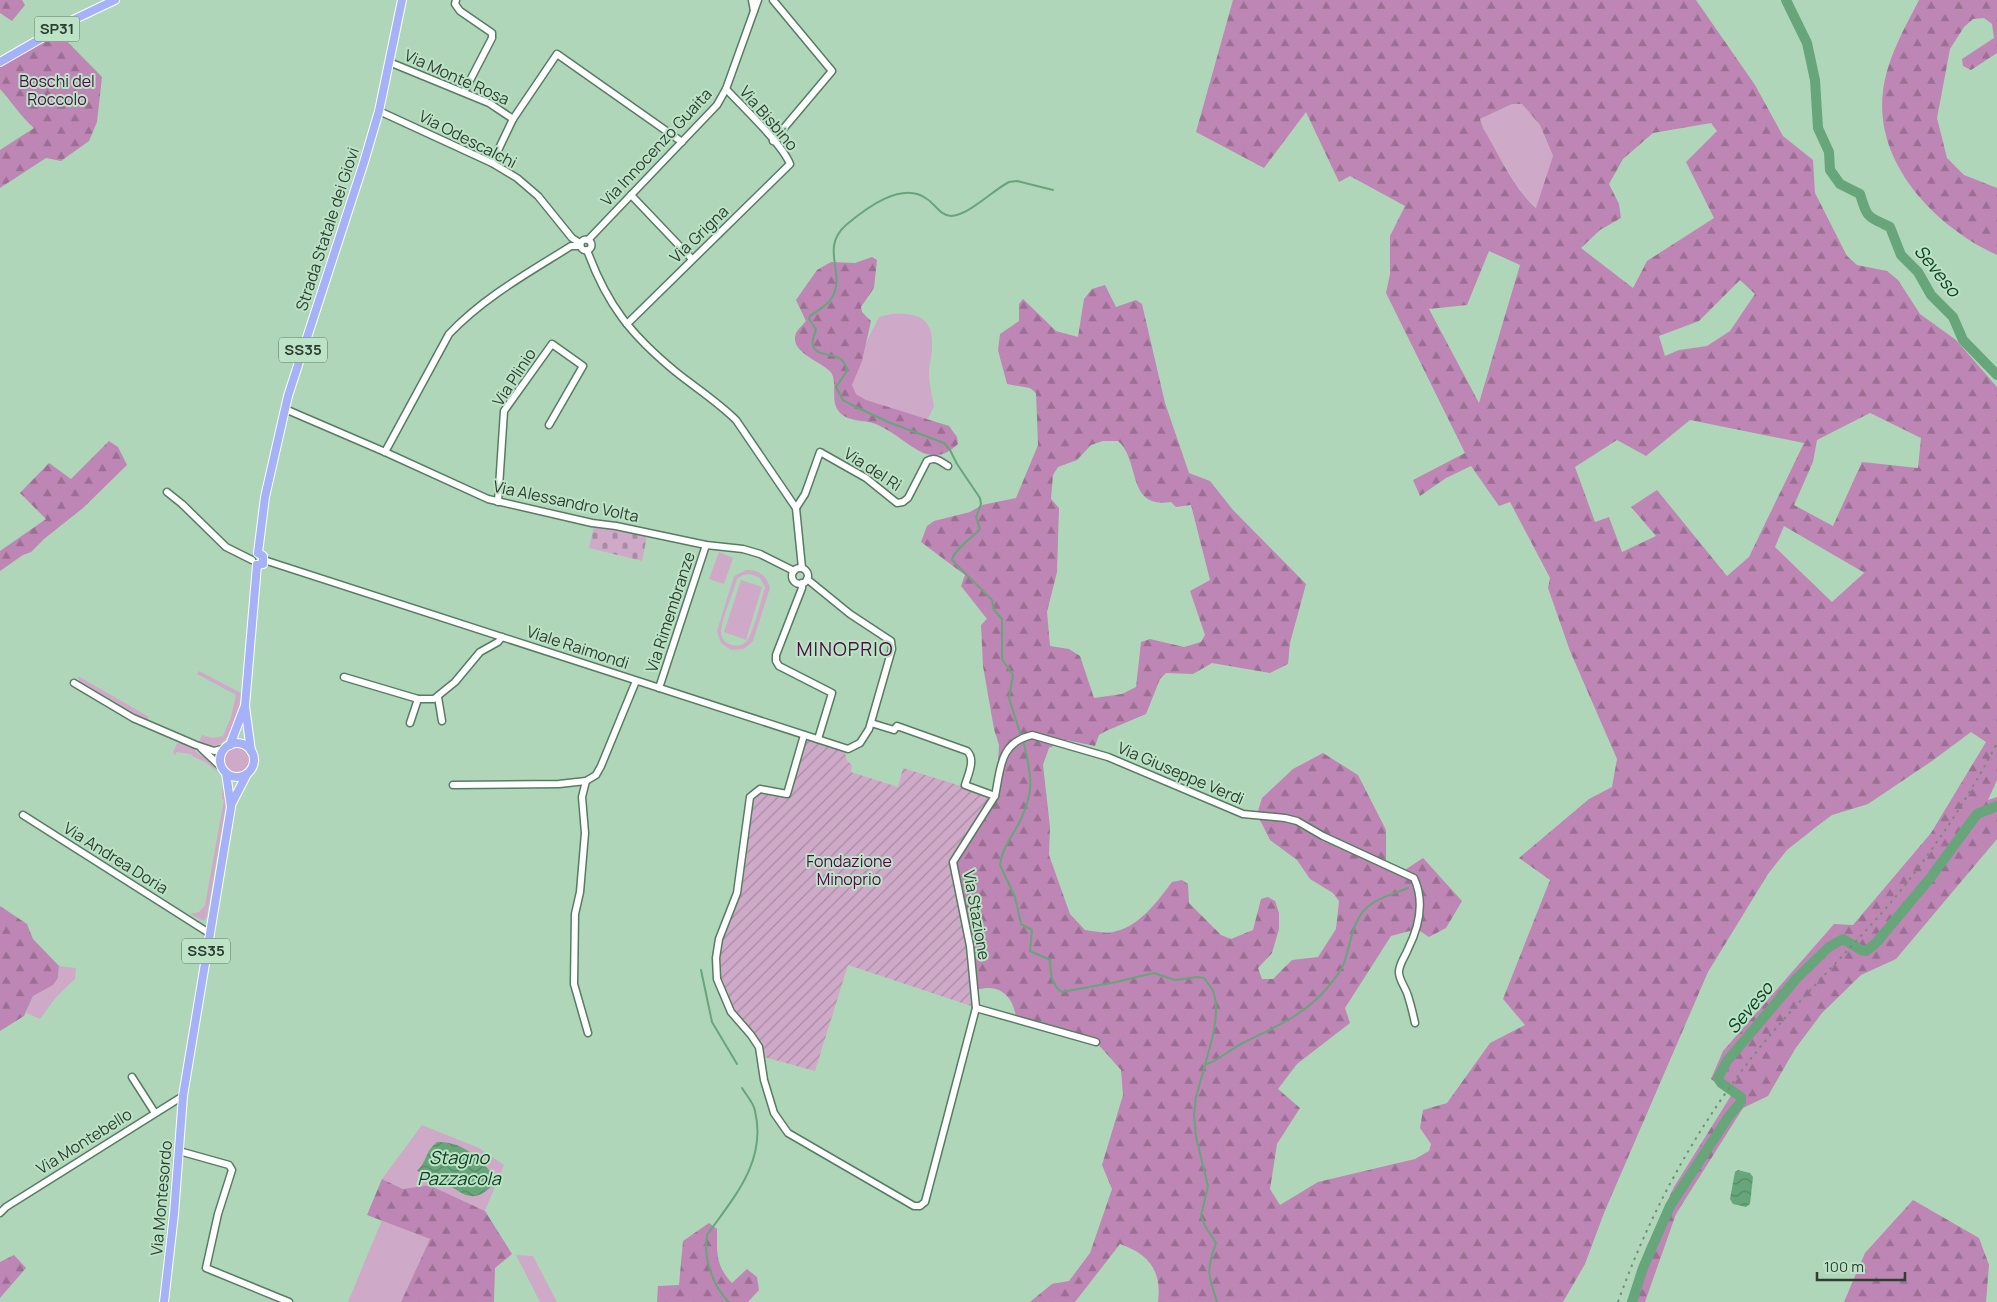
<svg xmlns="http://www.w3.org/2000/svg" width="1997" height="1302" font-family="Manrope,sans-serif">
  <defs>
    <pattern id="forest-firs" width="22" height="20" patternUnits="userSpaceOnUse" patternTransform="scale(1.25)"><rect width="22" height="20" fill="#be86b4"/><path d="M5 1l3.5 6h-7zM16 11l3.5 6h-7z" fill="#9b6f93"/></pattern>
    <pattern id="cemetery-stones" width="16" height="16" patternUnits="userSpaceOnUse" patternTransform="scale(1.25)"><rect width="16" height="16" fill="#cfaac8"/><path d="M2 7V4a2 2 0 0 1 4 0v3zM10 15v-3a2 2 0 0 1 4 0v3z" fill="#a88ca3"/></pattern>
    <pattern id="garden-furrows" width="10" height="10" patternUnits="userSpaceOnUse" patternTransform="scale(1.25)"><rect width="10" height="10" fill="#cfaac8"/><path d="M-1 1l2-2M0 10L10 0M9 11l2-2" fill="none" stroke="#a88ca3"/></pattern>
    <pattern id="water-waves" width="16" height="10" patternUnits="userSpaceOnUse" patternTransform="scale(1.25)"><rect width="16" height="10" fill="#67a67a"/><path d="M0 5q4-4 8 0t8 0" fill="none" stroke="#558965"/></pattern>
  </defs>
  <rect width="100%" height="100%" fill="#afd6b9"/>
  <g fill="#cfaac8" fill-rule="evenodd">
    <path d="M1512,104H1522L1540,125L1553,156L1537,208C1513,188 1499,154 1483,128L1480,119Z"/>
    <path d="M891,314C917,313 934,316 932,349C932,356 929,364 929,372C929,384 932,395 934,406L929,417L921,423L858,399L850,389L866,343L879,317Z"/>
    <polygon points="719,552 733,558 724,584 709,579"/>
    <path d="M746,570C758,569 767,575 770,588L753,641L744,649L731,650L721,643L717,631L734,576ZM750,574L760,578L765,587C762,598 752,637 746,642C737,650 720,644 721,631C723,615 733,594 737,579L743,575Z"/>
    <polygon points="741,580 762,587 746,640 724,632"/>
    <path d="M199,671L241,693C240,706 232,741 218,745C212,747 205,744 199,742L202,735L212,738L223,736L231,717L236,695L197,674Z"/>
    <polygon points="78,676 149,717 147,720 137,716 81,684"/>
    <polygon points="180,742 196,749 195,751 207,759 220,775 207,763 192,756 191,754 176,752 175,756 173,752 177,744"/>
    <circle cx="237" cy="760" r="13"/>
    <polygon points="223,780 226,794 226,804 207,916 204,921 190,914 199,912 205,905 224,800 222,799"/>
    <polygon points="59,966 76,968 75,979 57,996 40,1019 26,1013 33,996 58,979"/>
    <polygon points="422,1125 479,1148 504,1165 485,1211 429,1185 403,1189 382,1179"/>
    <polygon points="382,1220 430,1239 401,1302 348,1302"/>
    <polygon points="516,1255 533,1256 557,1302 540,1302"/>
  </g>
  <g fill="url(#forest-firs)" fill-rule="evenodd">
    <polygon points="0,0 22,0 25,5 12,21 0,13"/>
    <path d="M1233,0H1696L1755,85L1783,136L1813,160L1815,193L1847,256L1857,265L1887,271L1898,280L1920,314L1956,340L1997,387V780L1988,800L1997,797V839L1896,959L1861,975L1822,1013L1795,1049L1768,1096L1743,1108L1676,1214L1645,1302H1627L1646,1248L1674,1187L1732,1094L1711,1079L1723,1051L1834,924L1853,925L1931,833L1986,742L1971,732L1932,761L1868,804L1832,815L1816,827L1787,850L1768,874L1708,972L1604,1213L1585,1264L1563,1302H1158C1162,1271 1149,1254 1120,1244L1075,1302H1030L1052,1284L1069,1281L1090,1253L1112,1189L1102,1165L1123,1095L1121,1070L1096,1042L1016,1017C1013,996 999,983 977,990L954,863L997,790L999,745L994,729L983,666L981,625L987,619L961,586L965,575L921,542L927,526L934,521L970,512L982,505L1016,498L1038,445L1036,393L1030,388L1007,384L998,350L1000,334L1019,321V304L1023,299L1056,331L1078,337L1084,299L1092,289L1105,285L1116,307L1136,300L1142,304L1165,403L1189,473L1210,481L1233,510L1306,584L1290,643L1288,664L1270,673L1212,663L1193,674L1166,673L1160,679L1146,714L1106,731L1099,735L1095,746L1066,740L1049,748L1043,765L1050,827L1049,855L1070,914L1085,930C1093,931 1105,934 1113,932C1139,927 1157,902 1172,882L1182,880L1188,884L1189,903L1221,935L1231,939L1253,930L1261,899L1268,897L1275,901L1279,913V929L1272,953L1258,968L1262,979H1273L1292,960L1318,957L1336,929L1339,901L1333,893L1310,879L1297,860L1270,840L1257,814L1262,798L1293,769L1323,753L1358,775L1386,830V864L1402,872L1423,858L1462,901L1446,928L1429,937L1417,929L1391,936L1345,1008L1350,1023L1297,1064L1278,1089L1300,1108L1277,1144L1270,1189L1280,1205L1318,1182L1415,1159L1429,1151L1431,1144L1420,1128L1423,1110L1447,1103L1490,1043L1525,1025L1503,999L1550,880L1519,858L1589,799L1612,787L1617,759L1570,651L1548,588L1550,578L1510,502L1499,506L1471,466L1446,478L1420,496L1413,480L1465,453L1386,293L1390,274V236L1405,206L1350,176L1339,182L1306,112L1264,168L1196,132ZM1512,104H1522L1540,125L1553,156L1536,208C1513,188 1499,154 1483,128L1480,119ZM1711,123L1717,131L1686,162L1714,218L1647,261L1633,288L1581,248L1600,230L1621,218L1619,204L1609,184L1623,159L1653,133ZM1489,251L1520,265L1479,403L1429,309L1467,305ZM1740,280L1755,294L1730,331L1707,346L1679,350L1665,356L1659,336L1699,321ZM1870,413L1921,438L1918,468L1862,462L1833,526L1794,505L1813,462L1817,440ZM1690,420L1804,443L1749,557L1727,576L1657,490L1631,507L1656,536L1622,552L1609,517L1595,522L1575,467L1617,440L1646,456ZM1103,441H1118C1141,461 1126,509 1171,502L1176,507L1191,505L1210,580L1190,591L1205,635L1201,642L1184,647L1150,639L1141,642L1136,687L1122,694L1094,698L1080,656L1069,649L1050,646L1047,612L1057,572L1059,508L1051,499L1053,475L1058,467L1077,460L1091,445ZM1784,526L1863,572L1864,573L1832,602L1775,547Z"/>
    <path d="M1919,0H1997V53L1971,70L1963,66L1962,59L1994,38L1992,24L1984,18L1973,19L1964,27L1950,49L1937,118L1947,158L1964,175L1997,188V255C1936,227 1874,164 1883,91C1887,59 1904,29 1919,0Z"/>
    <path d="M57,31L102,77L97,122L89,141L61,161L46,158L0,188V150L34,128C21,117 12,102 0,89V64Z"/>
    <path d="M872,257L877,260L874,288L861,307L862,312L871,321L862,361L852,385L856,394L866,400L949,426L957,437L958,444C947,454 938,458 923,453C907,445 894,432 878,425C868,420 854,422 844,416C828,406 838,387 832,374C827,363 788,354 796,333C798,329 803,325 806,321L796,300L817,270L831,262L855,263Z"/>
    <polygon points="109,441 118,447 127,465 83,508 44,539 31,552 23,555 0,571 0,551 46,519 20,493 49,463 71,479"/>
    <polygon points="0,906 27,924 33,939 59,966 58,978 53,985 33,996 24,1016 0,1031"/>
    <polygon points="382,1179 403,1189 429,1185 485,1211 512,1254 495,1268 494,1302 401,1302 430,1239 367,1215"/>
    <polygon points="1913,1200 1979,1238 1989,1265 1986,1302 1844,1302 1865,1253"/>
    <path d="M709,1223L717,1229C717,1252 715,1265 732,1283L747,1269L757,1277L759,1290L748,1302H657L658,1286L679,1285L683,1241Z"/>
    <polygon points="14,1255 26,1268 0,1298 0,1262"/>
  </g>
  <polygon fill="url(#cemetery-stones)" points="594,526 618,529 647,536 642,561 589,548"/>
  <polygon fill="url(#garden-furrows)" points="804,739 845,752 847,761 852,765 851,772 898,787 903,768 993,796 953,862 969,953 971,1006 848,965 815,1071 764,1057 758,1038 738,1018 730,1006 722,984 719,965 722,940 743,881 752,800 757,798 760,792 789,796"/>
  <g fill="url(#water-waves)">
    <path d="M437,1142C462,1141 480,1158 494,1176V1184C472,1206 464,1194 443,1181C435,1177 425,1175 417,1171C426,1163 426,1150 437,1142Z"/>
    <polygon points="1738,1170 1750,1173 1753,1177 1750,1204 1746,1207 1733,1204 1730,1199 1735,1172"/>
  </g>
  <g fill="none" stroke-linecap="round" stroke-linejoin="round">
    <g stroke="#67a67a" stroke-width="2">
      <path d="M1021,736L1009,698L1013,675L1002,659V619L994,610L992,600L952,560C953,551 973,537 980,529L976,517L981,504L980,498L957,464L950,450L944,443L888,422L852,405L843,400L836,387L847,371C844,348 818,360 813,346C811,341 815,334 816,329L809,319L810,316C817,311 829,305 833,296C845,271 820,248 846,225C865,209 902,180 927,199C935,204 941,216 951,216C968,216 993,190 1009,182L1017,181L1053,190"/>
      <path d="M1023,740C1031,774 1036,790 1019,823C1012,837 1002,848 1000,865L1015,897L1021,924L1032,930L1030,951L1050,960C1051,974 1050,984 1062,992L1116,982L1154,973L1175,980L1198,977L1204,978C1207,982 1211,987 1213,991C1221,1012 1211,1044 1205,1065C1219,1060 1228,1051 1241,1044C1272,1028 1304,1016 1327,988C1333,981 1341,972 1344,963C1351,944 1352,918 1370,905C1380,897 1396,893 1408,888"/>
      <polyline points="701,970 712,1022 737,1064"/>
      <path d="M1205,1065L1196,1097L1194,1115L1196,1137L1208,1186L1201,1216L1205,1226L1216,1243C1206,1270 1208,1275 1217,1302"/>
      <path d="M729,1302C713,1287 703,1258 707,1235C734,1197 767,1161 755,1111C754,1103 746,1095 742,1088"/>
    </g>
    <g stroke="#67a67a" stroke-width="10">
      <path d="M1786,0L1807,43L1815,80L1818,128L1829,152L1830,170L1840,184L1860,194C1867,218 1867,216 1890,227L1901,255L1918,272L1931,295L1953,317L1963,340L1997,375"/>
      <polyline points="1632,1302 1643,1268 1670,1206 1729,1116 1741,1102 1741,1097 1721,1083 1718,1078 1727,1061 1797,978 1829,947 1843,939 1861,950 1866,951 1876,943 1931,877 1977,814 1997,806"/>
    </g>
    <g stroke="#587c62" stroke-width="9">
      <g id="minor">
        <polyline points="456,0 455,4 460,11 492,33 492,38 464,92"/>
        <polyline points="752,0 754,11 758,0"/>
        <polyline points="773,0 832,71 773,141"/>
        <polyline points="389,62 489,103 513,119"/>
        <polyline points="379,111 492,163 517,178 538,196 572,238 580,243"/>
        <polyline points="492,163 513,119 557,54 682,142"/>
        <polyline points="631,195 692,259"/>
        <circle cx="586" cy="245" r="5.5"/>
        <polyline points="588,240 717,105 726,89 754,11"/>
        <path d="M587,250C607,305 631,335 676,372C696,388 718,402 736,420L796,508L802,568"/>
        <path d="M627,324L790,164C782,144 743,107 726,89"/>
        <polyline points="285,409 385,452 488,499 592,523 616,526 706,545 743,549 760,554 794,571"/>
        <path d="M385,452L449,334C484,297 528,273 571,246H580"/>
        <polyline points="167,492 182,504 226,547 252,560"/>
        <polyline points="498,502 504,411 552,344 583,366 549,425"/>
        <path d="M796,508L805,494L820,452L866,478L897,503L903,502L908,498L927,461C935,456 940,461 948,466"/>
        <polyline points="264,560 848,749 860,743 869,729 892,649 891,641 850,614 807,579"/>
        <circle cx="800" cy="576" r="8"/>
        <polyline points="802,583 802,588 776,655 776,661 779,666 832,693 818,739"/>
        <polyline points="344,677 418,699 434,699 455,682 480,652 498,642 502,637"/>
        <polyline points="74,683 133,718 196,745 214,751 226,748"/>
        <polyline points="659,688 706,545"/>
        <polyline points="438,697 442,721"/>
        <polyline points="410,723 418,699"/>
        <path d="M804,735L787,794L760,789L750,797L737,893L719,939L716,958L717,979L731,1012L751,1035L759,1047L764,1080L774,1113L788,1133L914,1206H920L925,1202L976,1008L970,946L953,862L995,796L965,785C968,775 976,759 967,751L897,726L894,730L871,723"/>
        <polyline points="201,748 222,768"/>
        <polyline points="586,781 582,797 585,833 580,892 575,914 574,984 588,1033"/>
        <polyline points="453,785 559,784 586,781 596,775 601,766 636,681"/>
        <path d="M995,796C1001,768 999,743 1032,735L1108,757L1243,814L1285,818L1297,821L1323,836L1414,878C1425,902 1419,927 1408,949C1405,957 1400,962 1399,971C1398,979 1406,988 1408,996C1411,1005 1413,1014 1415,1023"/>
        <polyline points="23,815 209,933"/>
        <polyline points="976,1008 1096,1042"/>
        <polyline points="132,1077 155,1113"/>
        <polyline points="179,1151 229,1165 232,1170 218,1214 206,1268 289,1302"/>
        <polyline points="0,1213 6,1207 183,1096"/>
      </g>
    </g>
    <g stroke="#fff" stroke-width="10">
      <g id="major">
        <polyline points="0,62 73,20 115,0"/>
        <polyline points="258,553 265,497 288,396 364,162 379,111 402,0"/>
        <polyline points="257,565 263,564 263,556 258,553"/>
        <circle cx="237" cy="760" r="17"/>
        <polyline points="230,745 244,708"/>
        <polyline points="251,751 245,706 257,565"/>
        <polyline points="231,805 247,774"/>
        <polyline points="164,1302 174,1214 183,1096 231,807 226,773"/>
      </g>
    </g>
    <use href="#minor" stroke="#fff" stroke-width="6"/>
    <use href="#major" stroke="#a6b2f7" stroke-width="8"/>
    <path stroke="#728e79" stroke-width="2" stroke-dasharray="2.5 5" stroke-linecap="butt" d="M1618,1302C1651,1209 1699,1123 1761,1046C1803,995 1850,950 1893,900C1933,851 1968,799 1997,743"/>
  </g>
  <g text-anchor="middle" stroke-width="4" stroke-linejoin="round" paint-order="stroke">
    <g fill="#bce3c6" stroke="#59705e" stroke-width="1">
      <rect x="34.5" y="16.5" width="45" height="25" rx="4"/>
      <rect x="279" y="337.5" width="48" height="25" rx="4"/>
      <rect x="182" y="938.5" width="48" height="25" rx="4"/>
    </g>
    <g font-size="15" font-weight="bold" fill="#2e3e32">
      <text x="57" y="34">SP31</text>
      <text x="303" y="355">SS35</text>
      <text x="206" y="956">SS35</text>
    </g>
    <g font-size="16" fill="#2e3e32" stroke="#bce3c6">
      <text transform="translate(457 77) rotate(24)" y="6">Via Monte Rosa</text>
      <text transform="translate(769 118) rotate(49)" y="6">Via Bisbino</text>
      <text transform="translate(468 139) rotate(27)" y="6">Via Odescalchi</text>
      <text transform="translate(656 147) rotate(-47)" y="6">Via Innocenzo Guaita</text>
      <text transform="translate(327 229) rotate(-72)" y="6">Strada Statale dei Giovi</text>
      <text transform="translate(699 234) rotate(-44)" y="6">Via Grigna</text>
      <text transform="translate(514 377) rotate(-57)" y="6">Via Plinio</text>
      <text transform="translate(873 469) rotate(33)" y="6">Via del Rì</text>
      <text transform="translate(566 501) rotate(12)" y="6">Via Alessandro Volta</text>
      <text transform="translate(670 612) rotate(-72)" y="6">Via Rimembranze</text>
      <text transform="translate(578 647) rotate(18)" y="6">Viale Raimondi</text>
      <text transform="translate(1181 773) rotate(23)" y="6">Via Giuseppe Verdi</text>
      <text transform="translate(116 858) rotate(32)" y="6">Via Andrea Doria</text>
      <text transform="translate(977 915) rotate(80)" y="6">Via Stazione</text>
      <text transform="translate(84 1141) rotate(-32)" y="6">Via Montebello</text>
      <text transform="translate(161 1198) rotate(-85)" y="6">Via Montesordo</text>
    </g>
    <g font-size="16" fill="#4e0a47" stroke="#bce3c6">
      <text x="57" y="87">Boschi del<tspan x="57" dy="18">Roccolo</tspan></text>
      <text x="849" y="867">Fondazione<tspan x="849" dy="18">Minoprio</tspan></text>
    </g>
    <g font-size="18" font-style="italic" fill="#0f4022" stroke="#bce3c6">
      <text transform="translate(1937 271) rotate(51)" y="6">Seveso</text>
      <text transform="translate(1750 1008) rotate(-50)" y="6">Seveso</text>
      <text x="459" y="1164">Stagno<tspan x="459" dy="21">Pazzacola</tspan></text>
    </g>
    <g font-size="19" letter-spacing="1" fill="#46113f" stroke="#bce3c6">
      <text x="845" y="656">MINOPRIO</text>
    </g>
  </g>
  <path d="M1817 1272v8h88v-8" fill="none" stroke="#2e3e32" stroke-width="2.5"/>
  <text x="1824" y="1272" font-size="15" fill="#2e3e32" stroke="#bce3c6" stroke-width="4" paint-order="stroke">100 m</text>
</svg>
